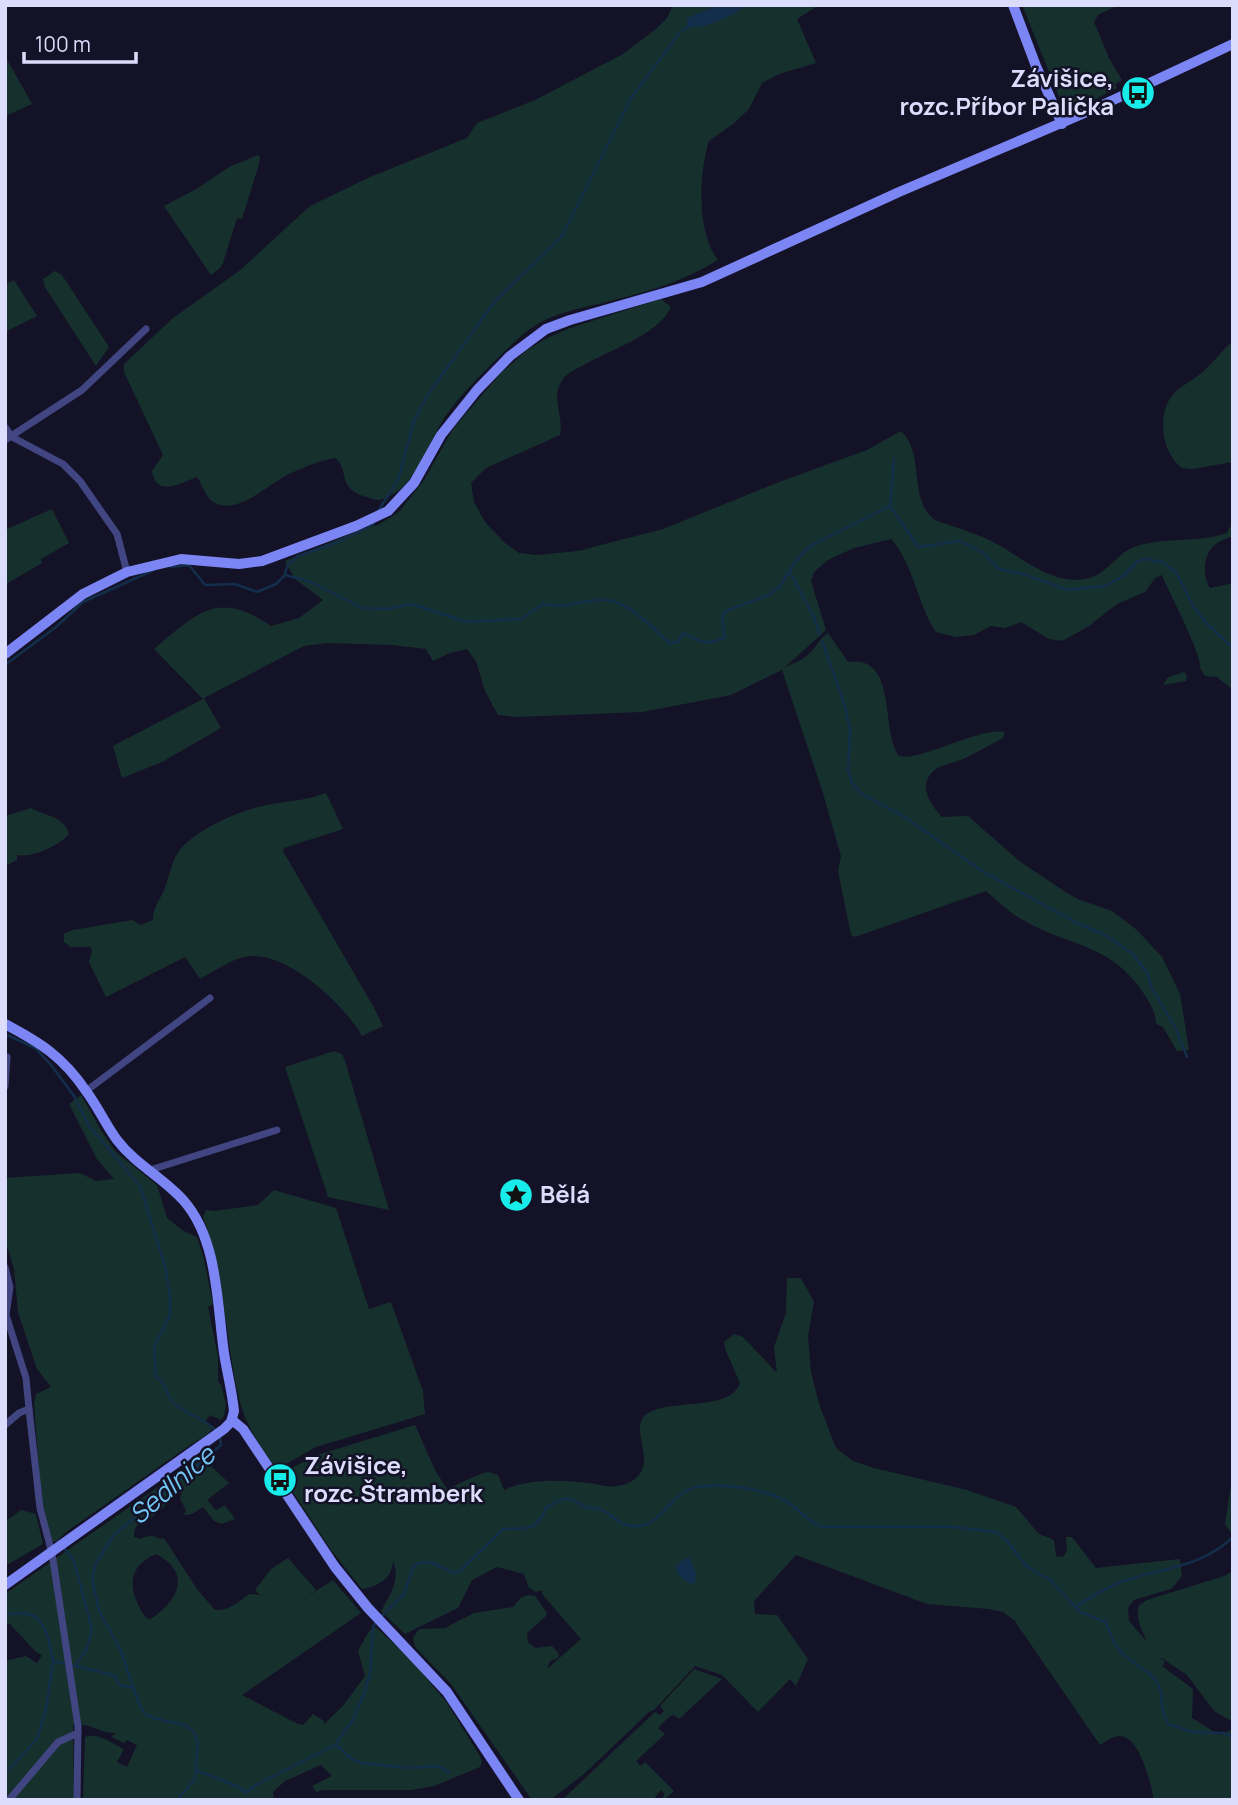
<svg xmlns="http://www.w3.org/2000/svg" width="1238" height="1805" font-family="Manrope,sans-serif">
  <rect width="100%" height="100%" fill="#141227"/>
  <g fill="#16312d" fill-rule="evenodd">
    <path d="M673,5H719L687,18L742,9L743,5H819L797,19L816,63L779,74L762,83L749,109L733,124L709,141C699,172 696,232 718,260C686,280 650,291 614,300C580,309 548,312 521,336C499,356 464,390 447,414C428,440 419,486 385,498C380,501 376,500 370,498C334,489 351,470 335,458C318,461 304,467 289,474C270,483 238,515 215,503C205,498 203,485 197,477C182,482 156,499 152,471L163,455L124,372V364L173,318L239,271L310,206L370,177L467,138L477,123L535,100L623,54L656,29L667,18Z"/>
    <polygon points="1022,5 1119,5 1098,15 1094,22 1109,58 1122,80 1115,84 1117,88 1076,109 1062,104"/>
    <polygon points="5,56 32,104 5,116"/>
    <polygon points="258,155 260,157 259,164 242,219 237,218 223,263 220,268 211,275 164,206 198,188 229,167"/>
    <polygon points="55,271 62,275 109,347 96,366 45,287 43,279"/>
    <polygon points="14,280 37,316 5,332 5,285"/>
    <path d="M661,299L671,307C659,335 607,351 582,366C574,370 565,374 561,382C551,399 564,417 560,435L486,468L471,483L474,502L485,522L505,543L519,553L537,555L578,551L663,529L779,482L867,450L901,431C926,454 907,499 935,520C953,527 973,532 991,541C1020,555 1053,588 1089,578C1109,573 1117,552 1137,546C1166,537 1198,543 1227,533L1233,521V536C1228,538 1221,540 1216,544C1203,553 1202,576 1210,588L1233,583V690L1217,677L1205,676L1200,668C1203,656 1169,593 1162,575L1155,578L1145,592L1117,604L1089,626L1062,641L1049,639L1021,622L1005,628L991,626L974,635L956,637L936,632C917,604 914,564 891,539L854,548L828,560L814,572L811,581L826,630L785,667C793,664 805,659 812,651C818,644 819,639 828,633L848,662C898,654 880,730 899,756C921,762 978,727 1005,732L1003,738C989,745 976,753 963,759C954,763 943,764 936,769C916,784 930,804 942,817L968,816L1019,861L1067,893L1080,900L1112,911L1137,930L1162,957L1180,994L1189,1050L1177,1051L1163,1027L1156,1024C1156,1013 1150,1003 1144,994C1113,946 1075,947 1030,924C1013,916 1000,903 986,891L855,937L851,935L838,871L841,856L822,790L782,670L731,695L642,712L516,717L498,715L485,691L476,661L467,649L450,653L433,661L426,649L392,645L327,643L304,646L204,698L221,728L162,762L122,778L113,746L203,699L154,649C197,613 218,589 271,626L299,618L323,600L295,579L285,561L353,533L378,525L399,512L424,480L453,429L500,374L526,351L545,339L570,328Z"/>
    <path d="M1233,341V462L1192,469L1182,468C1162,453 1157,417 1171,397C1180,385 1195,380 1206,369C1216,360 1222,350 1233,341Z"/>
    <polygon points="52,509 69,543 41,559 42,563 6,584 5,623 5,530"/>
    <polygon points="1184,672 1187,676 1186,681 1163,685 1168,677"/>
    <path d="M326,793L343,829L284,848L283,851L373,1006L383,1026L362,1036C344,1004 289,953 250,956C232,958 215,971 200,979L185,957L106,997L89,962L92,951L91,947H71L64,942V934L73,930L132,920L141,925L153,920C152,907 162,898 166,885C169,875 172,863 177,854C192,830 245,808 272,804C291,801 308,800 326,793Z"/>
    <path d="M31,808C47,817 63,815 69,834C59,846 32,858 17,855V860L5,866V816Z"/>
    <polygon points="334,1051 342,1054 345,1061 389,1210 328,1197 285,1067"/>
    <polygon points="81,1095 102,1132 116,1152 157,1185 167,1218 182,1230 197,1237 204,1259 213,1304 208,1307 218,1357 218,1382 221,1385 226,1404 224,1416 221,1420 210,1415 205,1422 212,1429 208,1434 190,1445 66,1532 56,1542 51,1541 41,1496 34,1403 36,1394 51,1387 37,1369 18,1312 14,1269 5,1239 5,1178 80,1173 96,1181 114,1179 97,1159 69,1104"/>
    <path d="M274,1190L336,1208L369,1309L391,1302L423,1391L425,1414L316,1447L279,1468L275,1467C264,1452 252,1434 245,1417C236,1394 233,1367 229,1343C223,1300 218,1258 203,1217L206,1210L215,1211L258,1205Z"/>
    <path d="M787,1278H801L814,1302L808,1336L811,1372L819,1404L836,1448L853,1461L874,1468L967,1490L1016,1507L1039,1534L1054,1540L1056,1556L1058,1557L1064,1556L1067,1550L1066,1537H1072L1096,1568L1180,1559L1182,1576L1171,1589L1134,1600L1128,1608L1129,1621L1147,1642C1142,1630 1135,1619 1139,1605L1147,1600L1224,1576L1233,1571V1722L1214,1711L1187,1675L1157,1655L1165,1662L1162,1666L1193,1689L1192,1718L1219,1735L1233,1729V1800H1154C1151,1783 1140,1738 1121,1736C1113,1736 1106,1741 1100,1745L1014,1620L1003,1612L989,1609L927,1604L796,1555L754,1601L755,1614L777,1615L808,1659L796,1686L790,1679L758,1712L722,1675L695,1666L654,1710L649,1712L584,1774L550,1800H532L451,1684L415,1647L413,1638L419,1629L445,1628L474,1613L513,1607C519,1599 523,1593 535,1596L547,1613L545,1617L527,1633L528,1642L535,1648L552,1646L559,1654L558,1658L550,1661L547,1669L581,1639L542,1594V1590L536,1592L529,1588L524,1574L497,1567L472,1580L458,1608L405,1634L381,1611C390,1595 401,1579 393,1561C392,1578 380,1586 362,1589L331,1550L281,1474L314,1456L415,1425L435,1470L447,1489L480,1474L488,1472L498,1475L504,1490C529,1478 561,1480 589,1483C601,1485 613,1489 626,1484C665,1468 625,1429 647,1414C669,1398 731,1412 740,1383L726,1351L724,1342L734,1334L743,1337L777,1373L774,1347L786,1313Z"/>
    <path d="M195,1461L214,1462L211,1466L229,1483L207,1500L216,1510L225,1505L235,1519L222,1524L214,1521L203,1507L192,1514L184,1515L186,1510L180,1499L182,1491L151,1518L148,1515C139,1522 134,1526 134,1537L140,1539C147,1536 153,1534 160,1539L164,1538L197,1589L215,1610C228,1611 239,1602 249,1594L260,1595L255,1590L271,1569L288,1558L316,1590L300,1601L333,1580L361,1613L242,1695L298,1724L303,1725L313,1714L324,1721V1724L342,1707L365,1676L358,1651L369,1631L376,1627L414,1663L447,1703L480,1756L482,1762L480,1767L434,1786L411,1790H323L316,1792L312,1786L332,1776L321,1765L285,1781L273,1792L274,1800H83L85,1737C98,1732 111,1743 124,1749L117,1762L127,1767L137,1745L127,1740L124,1743L112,1737L115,1733C99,1733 89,1722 73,1725L74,1800H5V1661L26,1656L37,1663L42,1655L36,1652L10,1624L5,1625V1594ZM156,1554C192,1573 179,1600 151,1619L146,1618C130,1595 123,1568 156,1554Z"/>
    <polygon points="1233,1472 1233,1536 1225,1524"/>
    <polygon points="21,1510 36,1514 43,1544 5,1566 5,1522"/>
    <polygon points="694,1669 722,1679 679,1719 674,1715 669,1717 658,1728 665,1734 636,1761 641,1766 645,1762 674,1791 664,1800 661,1800 665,1794 661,1790 655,1797 657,1800 562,1800 655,1712 660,1715 664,1711 660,1706"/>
  </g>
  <g fill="#132e4a">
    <path d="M719,5H743L742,9C727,17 704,31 687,26V18Z"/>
    <polygon points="690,1557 696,1574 695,1583 690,1584 680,1576 675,1567 681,1561"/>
  </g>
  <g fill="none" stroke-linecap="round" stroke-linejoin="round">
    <g stroke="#132e4a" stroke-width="2.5">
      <polyline points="683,30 691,26"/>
      <polyline points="890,506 894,458"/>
      <polyline points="378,511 398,480 414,421 427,396 495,301 562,236 631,98 681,31"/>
      <path d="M171,567L189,565L205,585L235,584L257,592L276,584L285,575L311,582L362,608L387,609L412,604L467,622L521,619L543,604C565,610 585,598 607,600C628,601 654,629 669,643L678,642L683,633C700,642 706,646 725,637L722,618L726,611L769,595L780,586L797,559L810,546L890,506L918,547L960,541L982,552L999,569L1030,576L1067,590L1105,586L1122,577L1138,561L1145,559L1162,562L1176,572L1193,606L1207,624L1233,648"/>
      <polyline points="790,572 814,617 820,635"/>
      <polyline points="285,574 287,566 298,556 338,542 373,525 374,521"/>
      <polyline points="822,641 844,703 850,729 848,770 852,783 862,794 903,816 982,871 1075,922 1107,936 1133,954 1148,974 1151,987 1176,1029 1187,1057"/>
      <polyline points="5,665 56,627 83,602 154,570"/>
      <path d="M5,1034L35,1048L51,1065L74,1096L89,1126L140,1186L166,1269L170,1298V1315L154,1347L156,1377C167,1383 165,1392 172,1401C183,1414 204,1417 216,1431"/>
      <polyline points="64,1548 74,1561 92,1629 87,1648 76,1665"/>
      <path d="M1075,1607C1089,1599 1103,1589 1118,1583C1160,1567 1198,1570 1233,1537"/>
      <path d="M5,1614C12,1614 21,1613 28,1614C47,1618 50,1645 53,1661L109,1674L116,1677L119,1685L134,1688"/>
      <path d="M382,1616L404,1594L413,1568L418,1563L431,1562L454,1573L461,1570L503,1529C526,1528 536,1533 546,1508C555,1503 565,1495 575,1501C578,1502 581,1505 584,1507C589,1509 595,1507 600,1509C614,1515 620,1528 638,1526C658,1525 669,1502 684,1492C705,1479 756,1488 778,1497C795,1504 805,1520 822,1527H954L996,1532L1008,1542L1026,1566L1050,1580L1080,1612L1106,1622C1110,1632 1113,1644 1121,1652C1131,1664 1153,1671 1159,1686C1164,1698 1159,1708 1168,1724L1193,1732L1224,1733L1233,1737"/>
      <polyline points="336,1745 352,1759 362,1763 407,1768 439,1766 449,1773"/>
      <polyline points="196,1770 239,1787 245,1793 254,1786 335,1745 353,1720 365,1691 370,1673 373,1626 378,1621"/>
      <polyline points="5,1774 37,1739 46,1709 53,1662"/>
      <polyline points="177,1800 195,1779 198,1743 193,1731 185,1725 157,1719 145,1714 139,1704 120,1649 99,1611 92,1579 96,1563 114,1535 221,1445 220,1437"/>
    </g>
    <g stroke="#414682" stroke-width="7">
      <polyline points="5,427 12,437 63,464 80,481 117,534 127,572"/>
      <polyline points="5,440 82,390 146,329"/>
      <polyline points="5,1086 7,1057"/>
      <polyline points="86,1091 210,998"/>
      <polyline points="147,1171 277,1130"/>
      <polyline points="5,1267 10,1287 6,1315 26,1378 29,1409 19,1413 5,1425"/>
      <polyline points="29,1409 40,1508 52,1553 78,1726 77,1800"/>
      <polyline points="9,1800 58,1742 78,1733"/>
    </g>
    <g stroke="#7b85f4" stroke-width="10">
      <polyline points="1013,5 1036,66 1062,124"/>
      <polyline points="5,654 83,594 127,572 181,559 239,564 262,561 356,526 388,511 414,483 441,435 477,390 510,356 546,329 570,320 702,282 899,192 1094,109 1233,44"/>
      <path d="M5,1024C41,1043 63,1057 86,1091C98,1107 106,1125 117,1140C136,1165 164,1178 184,1201C218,1240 217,1304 224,1353C227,1372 232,1391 234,1411L231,1422L224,1429L5,1585"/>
      <polyline points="232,1420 243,1429 335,1567 368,1608 447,1692 519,1800"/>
    </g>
  </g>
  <defs>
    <g id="bus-disc" transform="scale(1.75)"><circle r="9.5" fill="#18ecea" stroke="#141227"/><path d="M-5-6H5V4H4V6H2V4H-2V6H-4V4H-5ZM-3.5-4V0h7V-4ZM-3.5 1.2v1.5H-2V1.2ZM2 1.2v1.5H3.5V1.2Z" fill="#111"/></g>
    <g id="sight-disc" transform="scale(1.75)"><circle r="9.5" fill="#18ecea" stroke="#141227"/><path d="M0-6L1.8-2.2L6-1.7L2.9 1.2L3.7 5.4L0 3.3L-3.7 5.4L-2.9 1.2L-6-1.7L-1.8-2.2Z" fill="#111"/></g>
  </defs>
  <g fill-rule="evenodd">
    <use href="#bus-disc" x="1138" y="93"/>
    <use href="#sight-disc" x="516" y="1195"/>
    <use href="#bus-disc" x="280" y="1480"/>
  </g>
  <g text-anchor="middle" stroke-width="5" stroke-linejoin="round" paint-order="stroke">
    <g font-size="24" font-weight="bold" fill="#dcdcfc" stroke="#141227" text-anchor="start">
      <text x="1114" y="87" text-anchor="end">Závišice,<tspan x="1114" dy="28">rozc.Příbor Palička</tspan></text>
      <text x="540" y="1203">Bělá</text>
      <text x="304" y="1474">Závišice,<tspan x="304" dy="28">rozc.Štramberk</tspan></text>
    </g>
    <g font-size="26" font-style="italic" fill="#72c5f3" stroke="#141227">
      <text transform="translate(172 1485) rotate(-41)" y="9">Sedlnice</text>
    </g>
  </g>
  <rect width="1238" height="1805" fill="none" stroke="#dcdcfc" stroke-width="14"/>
  <path d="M24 52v10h112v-10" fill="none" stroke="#dcdcfc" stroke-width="3.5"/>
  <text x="35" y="52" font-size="21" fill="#dcdcfc" stroke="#141227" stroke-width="5" paint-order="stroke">100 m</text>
</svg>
